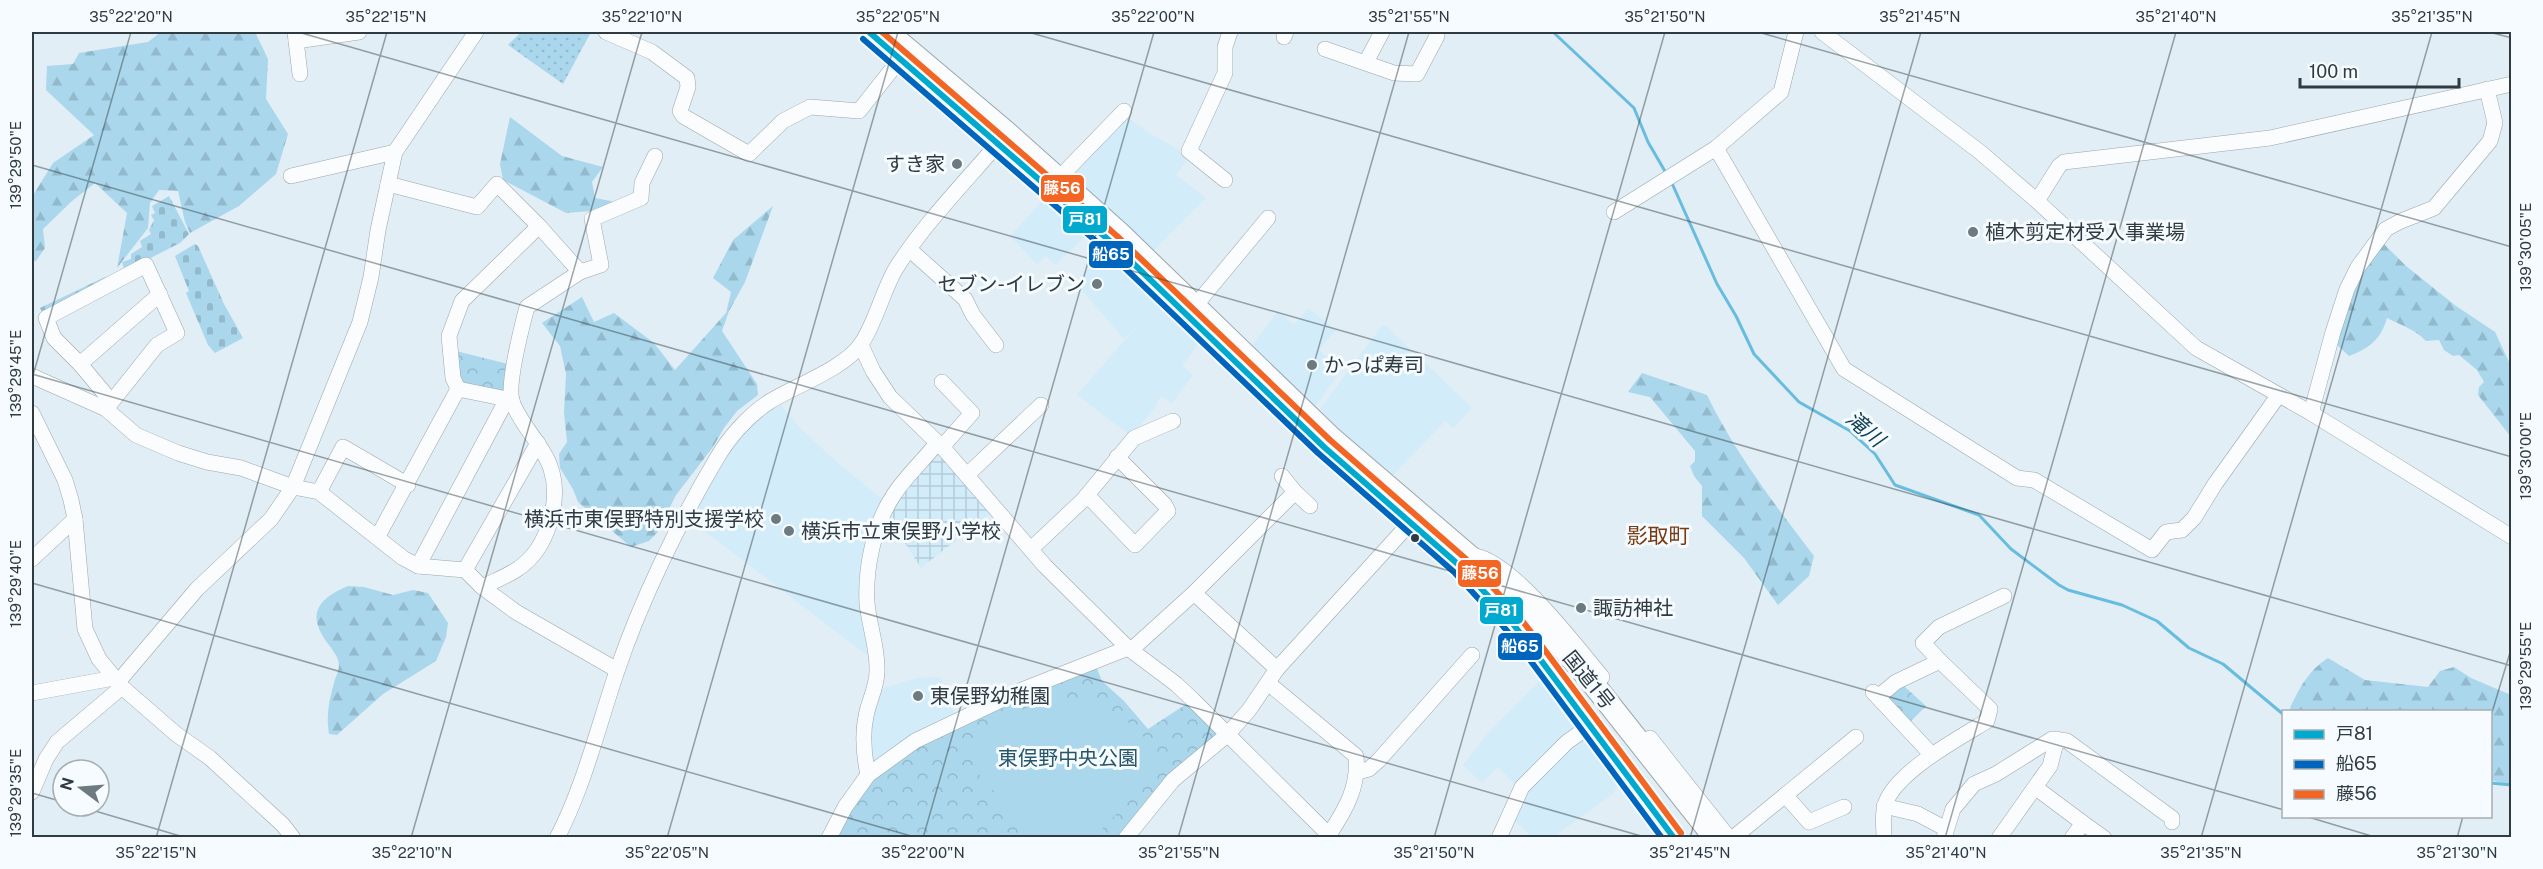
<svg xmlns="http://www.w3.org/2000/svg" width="2543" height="869" font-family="'Public Sans','Noto Sans JP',sans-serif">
  <defs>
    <pattern id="industrial-grid" width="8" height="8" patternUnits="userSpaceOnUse" patternTransform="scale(1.5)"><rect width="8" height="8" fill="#d2ecfa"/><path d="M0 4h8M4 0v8" fill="none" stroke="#b5cbd8"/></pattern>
    <pattern id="grass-dots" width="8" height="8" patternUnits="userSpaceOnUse" patternTransform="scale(1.5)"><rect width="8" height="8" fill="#aad7ec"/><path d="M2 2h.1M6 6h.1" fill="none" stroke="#93b9cc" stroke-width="1.8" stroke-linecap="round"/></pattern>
    <pattern id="forest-firs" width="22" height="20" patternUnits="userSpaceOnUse" patternTransform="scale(1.5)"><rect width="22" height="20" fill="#aad7ec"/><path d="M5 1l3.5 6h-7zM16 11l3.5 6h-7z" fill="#93b9cc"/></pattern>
    <pattern id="cemetery-stones" width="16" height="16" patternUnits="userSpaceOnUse" patternTransform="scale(1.5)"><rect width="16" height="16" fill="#aad7ec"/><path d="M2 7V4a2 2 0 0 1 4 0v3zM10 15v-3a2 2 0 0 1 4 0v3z" fill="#93b9cc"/></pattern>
    <pattern id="park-crowns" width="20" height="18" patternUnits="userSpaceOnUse" patternTransform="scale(1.5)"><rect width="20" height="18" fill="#aad7ec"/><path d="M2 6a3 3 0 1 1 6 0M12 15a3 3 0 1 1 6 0" fill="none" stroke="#93b9cc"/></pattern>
  </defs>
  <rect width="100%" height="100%" fill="#e1eef5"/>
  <g fill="#d2ecfa">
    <polygon points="1127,117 1147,132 1190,156 1176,175 1206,198 1153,251 1068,175"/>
    <polygon points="1048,195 1089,233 1055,265 1046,256 1037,264 1010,236"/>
    <polygon points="1108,250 1201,340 1182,366 1193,375 1172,403 1161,396 1155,407 1131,436 1077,395 1144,318 1124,339 1075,282"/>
    <polygon points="1308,308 1336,330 1319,350 1341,371 1313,409 1251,347 1278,311 1294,325"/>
    <polygon points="1385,325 1472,408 1453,428 1445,421 1393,475 1347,437 1320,409 1382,326"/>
    <polygon points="781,405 798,426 840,465 884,500 864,623 868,656 690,520 736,442 748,428 770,409"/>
    <polygon points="934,677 940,677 956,716 873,767 867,740 878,690 916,678"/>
    <polygon points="1542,678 1577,724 1562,742 1517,787 1498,767 1482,783 1463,765 1488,733"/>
    <polygon points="1584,732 1620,780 1613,794 1553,837 1532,837 1513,819 1527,787"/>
  </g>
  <polygon fill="url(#industrial-grid)" points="942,454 994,510 921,568 888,516 896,502 936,455"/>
  <polygon fill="url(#grass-dots)" points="521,32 591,32 563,84 508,45"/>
  <g fill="url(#forest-firs)">
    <polygon points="161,32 255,32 268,59 266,99 288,134 276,174 239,206 190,233 185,222 178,191 159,190 150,203 148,228 117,268 127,213 95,183 72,201 43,229 45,248 36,261 32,261 32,197 53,163 94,135 46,90 47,66 73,64 79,53 148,42"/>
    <polygon points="510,117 562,156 603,167 592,182 595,198 616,202 590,211 566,213 503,180 500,164"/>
    <polygon points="773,206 745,282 729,311 722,331 757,384 758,395 737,411 724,428 713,447 676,495 657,533 649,541 631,547 578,502 573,489 560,468 559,454 567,442 564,413 566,374 560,346 542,323 582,297 594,322 614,313 654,343 675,370 726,313 731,292 713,278 733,240"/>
    <path d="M2382,242L2406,266L2456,306L2495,332L2511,366V437L2478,395L2479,387L2484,382L2477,370L2459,355L2453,356L2444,350L2439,340L2426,341C2416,330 2401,325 2387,318C2381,339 2370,348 2349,356L2334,342L2352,288Z"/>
    <path d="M1642,373L1707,395C1735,453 1775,505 1814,556L1809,576L1778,605L1744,558L1702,516V486L1694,476L1690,466L1695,461V451L1650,397L1628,392Z"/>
    <path d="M348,586L364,587L393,595L413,590L428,593L448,623L446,637L436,661L383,694L337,735L329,734C326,715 329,701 334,683C335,678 339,671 339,665C339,657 331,648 326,641C306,612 320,598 348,586Z"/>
    <path d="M2328,658L2365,680L2428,687L2440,671L2454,667L2471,678L2511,695V786L2491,780L2490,712L2292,711L2290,708C2299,688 2309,670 2328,658Z"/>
  </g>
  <g fill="url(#cemetery-stones)">
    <polygon points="169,196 189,234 180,243 125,271 122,262 131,259 131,254 142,247 140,241 151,234 149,230 154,220 151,215 155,213 152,206"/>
    <polygon points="195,244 198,246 224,304 243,338 215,353 208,345 186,293 189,291 175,256"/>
    <polygon points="105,277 107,284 43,315 40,308"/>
  </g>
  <g fill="url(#park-crowns)">
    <polygon points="452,350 512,365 505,393 457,381"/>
    <polygon points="1095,664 1102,681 1124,701 1148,729 1191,701 1222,729 1126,837 829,838 845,807 915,741"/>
    <polygon points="1904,686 1926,706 1910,722 1885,697"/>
  </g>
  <path fill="#aad7ec" d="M1073,700L1099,706L1124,719L1139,731L1156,752L1158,760L1155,775L1094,837H1035L977,772C966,745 1001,721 1022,710C1037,702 1056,701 1073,700Z"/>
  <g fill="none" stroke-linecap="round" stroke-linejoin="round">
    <g stroke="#67bcdf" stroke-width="3">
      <polyline points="1553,32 1634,108 1648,142 1666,173"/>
      <polyline points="1671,181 1717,284 1736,316 1754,354 1799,402 1850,431 1875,454 1895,485 1979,515 2011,549 2059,585 2068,590 2122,605 2157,621 2189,648 2223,664 2284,715"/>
      <polyline points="2490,783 2512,785"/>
    </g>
    <g stroke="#9ca6ac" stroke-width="16">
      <g id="minor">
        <polyline points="295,32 300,74"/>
        <polyline points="606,32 652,52 687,78 688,87 680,111 683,116 749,154 783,121 810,107 859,111 901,58"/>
        <polyline points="1822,32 1980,152 2037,201 2196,348 2311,413 2512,537"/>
        <polyline points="1284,37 1286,32"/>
        <polyline points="296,41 359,32"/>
        <polyline points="1325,49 1394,73 1417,74 1437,36 1437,32"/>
        <polyline points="1366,62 1382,32"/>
        <polyline points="1716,148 1844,369 2017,478 2034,480 2152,550 2166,532 2182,530 2194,518 2215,484 2278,396"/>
        <polyline points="291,176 395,152"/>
        <polyline points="1058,179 1124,111"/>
        <polyline points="1225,180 1189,151 1225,73 1225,47 1230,32"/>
        <polyline points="388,184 477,207 497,184 539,226"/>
        <polyline points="2037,201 2059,166 2064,162 2270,138 2512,84"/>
        <polyline points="1614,212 1716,148 1781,92 1796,32"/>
        <polyline points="909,249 965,299 973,315 996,345"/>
        <polyline points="580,272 601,265 592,219 641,198 642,183 655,156"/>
        <polyline points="1195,306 1268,218"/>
        <polyline points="861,345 873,371 890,397 944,449 1045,566 1128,648 1176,684 1193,700 1332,838"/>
        <polyline points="80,364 160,294"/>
        <polyline points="32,376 106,409 136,435 178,453 207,462 241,468 293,487 319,492 403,558 418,566 465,570 482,587 516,612 617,670"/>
        <path d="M458,389L453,378L449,336L462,301L539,226L580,272L527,307C522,326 507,384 512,401C519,423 544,446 551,469C561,501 548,548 519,568C508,576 494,581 482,587"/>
        <polyline points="458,389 512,400"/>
        <polyline points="106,409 157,345 177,333 146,265 46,318 54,338 80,364 111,401"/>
        <polyline points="32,413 65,480 71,500 75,519 85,629 99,659 122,687 176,734 210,758 283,825 293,838"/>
        <polyline points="2311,413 2333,332 2347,289 2358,267 2386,229 2401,221 2434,208 2490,141 2495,123 2487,89"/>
        <polyline points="942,447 972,413 942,382"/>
        <polyline points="967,475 1041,405"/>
        <polyline points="1282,476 1295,492 1310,506"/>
        <polyline points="319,492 343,447 408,485"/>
        <polyline points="1087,495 1135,545 1168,511 1165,505 1117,457"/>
        <polyline points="378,536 458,389"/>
        <polyline points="1031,549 1083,500 1134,438 1173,421"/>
        <path d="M1476,556C1513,563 1577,647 1602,677"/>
        <polyline points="32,559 75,519"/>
        <polyline points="418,566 507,399"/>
        <polyline points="465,570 538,443"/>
        <polyline points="1194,593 1277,669"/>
        <polyline points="1131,650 1194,593 1295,492"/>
        <polyline points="1940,661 1923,643 1939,627 2004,596"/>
        <polyline points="118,682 197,589 271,519 293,487 360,322 371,277 378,230 395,152 476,32"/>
        <path d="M1268,683L1356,756C1359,786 1346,809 1330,833"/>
        <polyline points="1873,692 1932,755"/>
        <polyline points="32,693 114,678"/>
        <path d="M1878,697L1896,682L1940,661L1990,709L1987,721C1959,738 1894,773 1885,805C1882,814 1884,828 1884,838"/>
        <polyline points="1650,738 1729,838"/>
        <polyline points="1358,772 1369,769 1379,760 1472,655"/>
        <path d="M868,775C864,756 862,735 866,716C869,700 877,687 877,671C878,649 869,625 867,603C865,568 874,525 893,496C905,477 923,461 937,443"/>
        <polyline points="2036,788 2083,823"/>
        <polyline points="32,792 46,759 57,742 122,687"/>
        <polyline points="1785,795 1809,822 1844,807"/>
        <polyline points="1884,806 1918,814 1946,829"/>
        <path d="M557,838C584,786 598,727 617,671C641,600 679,522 717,458C729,437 749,415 769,402C794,386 844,369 861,344C875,324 882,293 895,270C923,224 971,176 1007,133"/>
        <polyline points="829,838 845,807 868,775 915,741 1022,690 1128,648"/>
        <polyline points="1126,838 1173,780 1227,735 1249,710 1277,669 1410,523"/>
        <polyline points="1499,838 1522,787 1567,742 1591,725"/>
        <polyline points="1733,838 1856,737"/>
        <polyline points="1944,838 1953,809 1974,784 1996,774 2052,739 2067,741 2172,818 2172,822"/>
        <polyline points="1999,838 2050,766 2057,739"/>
        <polyline points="2072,838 2083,823 2104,838"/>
      </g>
    </g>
    <g stroke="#9ca6ac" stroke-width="24">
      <g id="highway">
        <polyline points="887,32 1007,133 1119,233 1329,436 1525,604 1587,676 1715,838"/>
        <polyline points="1451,558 1484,590 1528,643 1674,838"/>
      </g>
    </g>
    <use href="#minor" stroke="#fafcfe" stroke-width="15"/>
    <use href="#highway" stroke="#fafcfe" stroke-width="22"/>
    <g stroke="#f5fbfe" stroke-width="10">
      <polyline id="bus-1" points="869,32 1111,242 1324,447 1460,566 1505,614 1528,643 1674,838"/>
    </g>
    <g stroke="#f5fbfe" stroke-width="10">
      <polyline id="bus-2" points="863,39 1105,249 1318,453 1454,572 1498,620 1521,648 1662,838"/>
    </g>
    <g stroke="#f5fbfe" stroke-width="10">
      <polyline id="bus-3" points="882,32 1117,236 1330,440 1466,559 1512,608 1535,637 1681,833"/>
    </g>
    <use href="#bus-1" stroke="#00a9ce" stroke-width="6"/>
    <use href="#bus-2" stroke="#0065bd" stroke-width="6"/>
    <use href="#bus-3" stroke="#f26522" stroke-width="6"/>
  </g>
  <path fill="none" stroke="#2f3b41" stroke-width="1.5" stroke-opacity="0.45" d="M298,32L2512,666M1028,32L2512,457M1758,32L2512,247M2489,32L2512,38M32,165L2284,810M32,374L1648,838M32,379L131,32M32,583L918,838M2490,719L2512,646M32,793L63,802M78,806L187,838M2305,816L2378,838M156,838L387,32M411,838L642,32M667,838L898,32M923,838L1154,32M1178,838L1409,32M1434,838L1665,32M1690,838L1921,32M1945,838L2176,32M2201,838L2432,32M2457,838L2463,816"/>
  <g fill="#6d7a80" stroke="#f5fbfe" stroke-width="2">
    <circle cx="957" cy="164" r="6"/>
    <circle cx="1973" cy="232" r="6"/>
    <circle cx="1097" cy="284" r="6"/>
    <circle cx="1312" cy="365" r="6"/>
    <circle cx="776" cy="519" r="6"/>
    <circle cx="789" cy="531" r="6"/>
    <circle cx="1581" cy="608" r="6"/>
    <circle cx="918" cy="696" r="6"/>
  </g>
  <circle fill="#2f3b41" stroke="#f5fbfe" stroke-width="2" cx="1415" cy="538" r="5"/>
  <g text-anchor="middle" stroke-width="6" stroke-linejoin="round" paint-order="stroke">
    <g font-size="20" fill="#2f3b41" stroke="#f5fbfe" text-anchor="start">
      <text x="945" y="171" text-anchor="end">すき家</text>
      <text x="1985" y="239">植木剪定材受入事業場</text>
      <text x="1085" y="291" text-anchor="end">セブン-イレブン</text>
      <text x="1324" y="372">かっぱ寿司</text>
      <text x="764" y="526" text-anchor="end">横浜市東俣野特別支援学校</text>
      <text x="801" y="538">横浜市立東俣野小学校</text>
      <text x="1593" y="615">諏訪神社</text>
      <text x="930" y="703">東俣野幼稚園</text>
    </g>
    <g font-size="20" fill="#2f3b41" stroke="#f5fbfe">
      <text transform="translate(1589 680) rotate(51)" y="7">国道1号</text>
    </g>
    <g font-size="20" fill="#275569" stroke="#f5fbfe">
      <text x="1068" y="765">東俣野中央公園</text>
    </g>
    <g font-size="21" font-style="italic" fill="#0e3f52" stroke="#f5fbfe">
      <text transform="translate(1865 429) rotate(41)" y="7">滝川</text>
    </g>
    <g font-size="21" fill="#793b13" stroke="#f5fbfe">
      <text x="1658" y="543">影取町</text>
    </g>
  </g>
  <g stroke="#f5fbfe" stroke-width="2">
    <rect x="1040" y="174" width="45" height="29" rx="6" fill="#f26522"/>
    <rect x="1062" y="205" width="46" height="29" rx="6" fill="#00a9ce"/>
    <rect x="1088" y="240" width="46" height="29" rx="6" fill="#0065bd"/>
    <rect x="1457" y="559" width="45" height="29" rx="6" fill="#f26522"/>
    <rect x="1479" y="596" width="45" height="29" rx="6" fill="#00a9ce"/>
    <rect x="1497" y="632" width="46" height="29" rx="6" fill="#0065bd"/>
  </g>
  <g font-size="16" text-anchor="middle" font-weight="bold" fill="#fff">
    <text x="1062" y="194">藤56</text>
    <text x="1085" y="225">戸81</text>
    <text x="1111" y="260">船65</text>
    <text x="1480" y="579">藤56</text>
    <text x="1501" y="616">戸81</text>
    <text x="1520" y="652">船65</text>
  </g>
  <rect width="2543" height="869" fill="none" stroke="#f5fbfe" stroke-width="66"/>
  <rect x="2282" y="710" width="210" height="108" fill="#f5fbfe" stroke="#a6aeb2" stroke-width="1.5"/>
  <rect x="2294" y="730" width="30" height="9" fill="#00a9ce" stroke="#a6aeb2" stroke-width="1.5"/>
  <text x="2336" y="740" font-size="18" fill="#2f3b41">戸81</text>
  <rect x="2294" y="760" width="30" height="9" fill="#0065bd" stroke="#a6aeb2" stroke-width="1.5"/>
  <text x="2336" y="770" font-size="18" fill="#2f3b41">船65</text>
  <rect x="2294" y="790" width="30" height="9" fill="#f26522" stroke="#a6aeb2" stroke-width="1.5"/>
  <text x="2336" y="800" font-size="18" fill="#2f3b41">藤56</text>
  <g transform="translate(81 788) rotate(286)"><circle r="28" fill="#f5fbfe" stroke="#a6aeb2" stroke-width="1.5"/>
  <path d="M0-4.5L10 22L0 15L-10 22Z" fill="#6d7a80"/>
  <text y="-9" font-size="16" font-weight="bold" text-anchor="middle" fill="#2f3b41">N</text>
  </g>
  <path d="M2300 78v9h159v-9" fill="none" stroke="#2f3b41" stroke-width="3"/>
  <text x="2309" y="78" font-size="18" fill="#2f3b41" stroke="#f5fbfe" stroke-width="4.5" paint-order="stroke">100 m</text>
  <rect x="33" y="33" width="2477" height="803" fill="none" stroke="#2f3b41" stroke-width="2"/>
  <g font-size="15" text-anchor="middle" fill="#2f3b41">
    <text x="131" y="22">35°22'20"N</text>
    <text x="386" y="22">35°22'15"N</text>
    <text x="642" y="22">35°22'10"N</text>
    <text x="898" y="22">35°22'05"N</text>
    <text x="1153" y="22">35°22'00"N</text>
    <text x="1409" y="22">35°21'55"N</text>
    <text x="1665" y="22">35°21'50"N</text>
    <text x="1920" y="22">35°21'45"N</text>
    <text x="2176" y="22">35°21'40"N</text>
    <text x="2432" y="22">35°21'35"N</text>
    <text transform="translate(16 165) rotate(-90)" y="5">139°29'50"E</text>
    <text transform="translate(2526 247) rotate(-90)" y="5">139°30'05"E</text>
    <text transform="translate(16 374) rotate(-90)" y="5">139°29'45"E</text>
    <text transform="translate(2526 456) rotate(-90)" y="5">139°30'00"E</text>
    <text transform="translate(16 584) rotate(-90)" y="5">139°29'40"E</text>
    <text transform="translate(2526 666) rotate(-90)" y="5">139°29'55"E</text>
    <text transform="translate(16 793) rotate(-90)" y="5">139°29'35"E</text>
    <text x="156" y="858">35°22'15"N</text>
    <text x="412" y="858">35°22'10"N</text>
    <text x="667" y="858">35°22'05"N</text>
    <text x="923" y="858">35°22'00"N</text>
    <text x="1179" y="858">35°21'55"N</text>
    <text x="1434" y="858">35°21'50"N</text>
    <text x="1690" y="858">35°21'45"N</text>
    <text x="1946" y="858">35°21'40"N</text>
    <text x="2201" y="858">35°21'35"N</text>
    <text x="2457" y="858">35°21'30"N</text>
  </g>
</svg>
